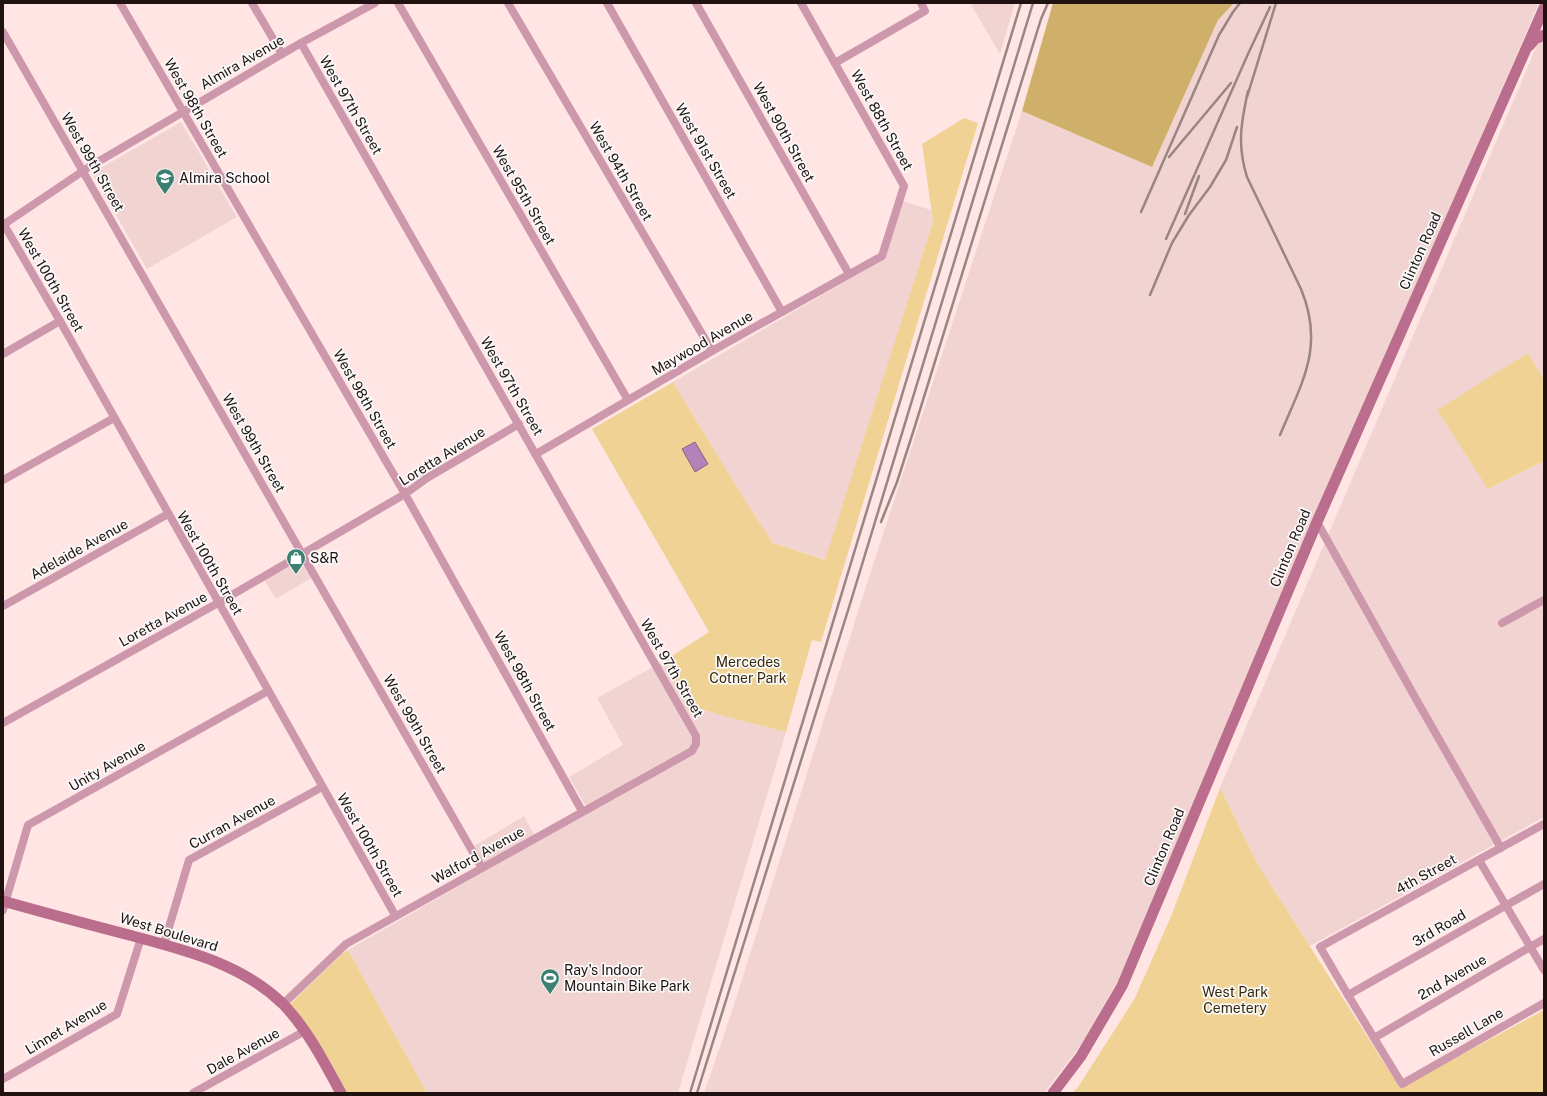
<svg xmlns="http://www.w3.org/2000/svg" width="1547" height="1096" font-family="'Public Sans',sans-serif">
  <rect width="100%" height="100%" fill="#ffe6e4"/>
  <g fill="#f1d4d1">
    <polygon points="970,3 1015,3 1000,54"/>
    <polygon points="1234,3 1539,3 1276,608 1118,980 1081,1045 1044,1093 704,1093 732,1011 867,583 1022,111 1152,167 1218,20"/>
    <polygon points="1544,29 1544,380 1528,353 1488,489 1544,461 1544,817 1310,946 1257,863 1220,788"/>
    <polygon points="181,122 237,217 147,269 92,173"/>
    <polygon points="903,201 931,210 933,222 826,560 773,543 746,502 673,382 884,259"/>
    <polygon points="301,558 313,577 276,599 264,580"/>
    <polygon points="664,661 689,705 727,717 786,732 678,1093 427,1093 348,950 487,870 474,846 524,816 537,840 588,810 569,777 623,745 597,698"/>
  </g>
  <g fill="#f0d394">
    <polygon points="964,118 978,123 821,642 812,640 786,732 727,717 689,705 664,661 709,632 592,429 673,382 746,502 773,543 825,560 933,222 922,144"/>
    <polygon points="1528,353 1544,380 1544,461 1488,489 1437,410"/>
    <polygon points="1220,788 1257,863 1400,1088 1544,1010 1544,1093 1072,1093 1078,1087 1135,998 1172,914"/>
    <polygon points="348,950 427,1093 347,1093 330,1061 289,1005 342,954"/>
  </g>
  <polygon fill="#cfb06a" points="1053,3 1234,3 1218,20 1152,167 1022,111"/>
  <polygon fill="#b482b9" stroke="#886087" points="695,442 708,464 695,472 682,449"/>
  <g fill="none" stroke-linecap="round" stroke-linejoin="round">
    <g stroke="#ce98ac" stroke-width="8">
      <polyline points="120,3 405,494 582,811"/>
      <polyline points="252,3 282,54"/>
      <polyline points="398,3 628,400"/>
      <polyline points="508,3 712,351"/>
      <polyline points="607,3 782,312"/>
      <polyline points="696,3 849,274"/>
      <polyline points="3,32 482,868"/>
      <polyline points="835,63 925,11 921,3"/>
      <polyline points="3,223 60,321 395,915"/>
      <polyline points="3,225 89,167 301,43 375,3"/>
      <polyline points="3,354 60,321"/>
      <polyline points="536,454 712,351 882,256 904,186 801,3"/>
      <polyline points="3,480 114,418"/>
      <polyline points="1317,522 1416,699 1501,848"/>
      <polyline points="3,606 168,514"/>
      <polyline points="1502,623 1544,600"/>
      <polyline points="3,723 218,603 405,494 427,478 519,424"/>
      <polyline points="1544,824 1320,947 1348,995 1402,1084 1544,1003"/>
      <polyline points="1479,860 1544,970"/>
      <polyline points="3,910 28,825 268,691"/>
      <polyline points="164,944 189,860 322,787"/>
      <polyline points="1348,995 1544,884"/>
      <polyline points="283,1004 346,944 692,751 696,744 696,736 301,43"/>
      <polyline points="1374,1038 1544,939"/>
      <polyline points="3,1079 117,1014 141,938"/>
      <polyline points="193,1093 305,1031"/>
    </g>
    <g stroke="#bb6d8d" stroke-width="11">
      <polyline points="1529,46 1535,39 1544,35"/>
      <path d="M3,901C45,913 87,924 129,935C184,950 241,963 283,1004C308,1030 324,1062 341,1093"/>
      <polyline points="1053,1093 1081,1056 1122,986 1317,522 1544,8"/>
    </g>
    <g stroke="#998583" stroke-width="2.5">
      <path d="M1248,91C1241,123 1237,145 1247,177L1301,289C1325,347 1302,382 1280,435"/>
      <polyline points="1247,97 1276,3"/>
      <polyline points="1169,157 1231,83"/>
      <polyline points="1141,212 1219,35 1233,12 1240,3"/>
      <polyline points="1185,214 1199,176"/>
      <polyline points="1166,239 1248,54 1270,7"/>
      <polyline points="1150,295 1172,243 1189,215 1210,187 1226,160 1237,127"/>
      <polyline points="881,522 897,482 915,426 1041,19 1048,3"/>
      <polyline points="690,1093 1021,3"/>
      <polyline points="697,1093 850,604 1033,3"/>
    </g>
  </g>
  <defs>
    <g id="school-pin" transform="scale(1)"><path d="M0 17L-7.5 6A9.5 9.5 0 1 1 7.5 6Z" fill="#3d8072" stroke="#fafafa"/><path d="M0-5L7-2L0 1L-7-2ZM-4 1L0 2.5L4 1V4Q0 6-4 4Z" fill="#fff"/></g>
    <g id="shop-pin" transform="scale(1)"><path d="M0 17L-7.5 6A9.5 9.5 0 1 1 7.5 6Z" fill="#3d8072" stroke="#fafafa"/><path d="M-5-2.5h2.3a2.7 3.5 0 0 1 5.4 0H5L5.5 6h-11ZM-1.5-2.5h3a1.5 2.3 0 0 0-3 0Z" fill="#fff"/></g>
    <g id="stadium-pin" transform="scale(1)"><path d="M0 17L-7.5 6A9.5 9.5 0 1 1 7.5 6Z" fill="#3d8072" stroke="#fafafa"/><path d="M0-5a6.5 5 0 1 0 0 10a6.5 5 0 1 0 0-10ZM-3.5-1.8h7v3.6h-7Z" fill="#fff"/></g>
  </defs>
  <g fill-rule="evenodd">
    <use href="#school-pin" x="165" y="178"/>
    <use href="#shop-pin" x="296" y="558"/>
    <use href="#stadium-pin" x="550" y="978"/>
  </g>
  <g text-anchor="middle" stroke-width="3.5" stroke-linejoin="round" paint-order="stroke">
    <g font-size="14" fill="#201211" stroke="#fafafa">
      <text transform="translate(242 62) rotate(-30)" y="5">Almira Avenue</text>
      <text transform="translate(351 105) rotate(60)" y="5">West 97th Street</text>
      <text transform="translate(196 108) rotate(60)" y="5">West 98th Street</text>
      <text transform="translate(882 120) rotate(61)" y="5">West 88th Street</text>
      <text transform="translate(784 132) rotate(61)" y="5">West 90th Street</text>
      <text transform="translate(706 151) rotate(60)" y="5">West 91st Street</text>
      <text transform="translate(93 162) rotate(60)" y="5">West 99th Street</text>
      <text transform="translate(621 171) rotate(60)" y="5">West 94th Street</text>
      <text transform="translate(524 195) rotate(60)" y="5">West 95th Street</text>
      <text transform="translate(1420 251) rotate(-66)" y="5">Clinton Road</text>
      <text transform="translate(51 280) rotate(60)" y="5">West 100th Street</text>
      <text transform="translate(702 343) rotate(-30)" y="5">Maywood Avenue</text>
      <text transform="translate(512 386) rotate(60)" y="5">West 97th Street</text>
      <text transform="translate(365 399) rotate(60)" y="5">West 98th Street</text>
      <text transform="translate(254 443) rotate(60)" y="5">West 99th Street</text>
      <text transform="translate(442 456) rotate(-32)" y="5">Loretta Avenue</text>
      <text transform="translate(1290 548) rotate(-67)" y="5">Clinton Road</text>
      <text transform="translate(79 549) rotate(-29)" y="5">Adelaide Avenue</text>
      <text transform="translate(210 563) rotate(60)" y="5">West 100th Street</text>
      <text transform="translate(163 619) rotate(-29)" y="5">Loretta Avenue</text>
      <text transform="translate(672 668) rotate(60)" y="5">West 97th Street</text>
      <text transform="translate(525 681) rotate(61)" y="5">West 98th Street</text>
      <text transform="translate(415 724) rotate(60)" y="5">West 99th Street</text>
      <text transform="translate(107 766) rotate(-30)" y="5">Unity Avenue</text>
      <text transform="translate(232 822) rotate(-29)" y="5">Curran Avenue</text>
      <text transform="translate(370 845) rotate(60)" y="5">West 100th Street</text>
      <text transform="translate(1164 847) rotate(-67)" y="5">Clinton Road</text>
      <text transform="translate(478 855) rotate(-29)" y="5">Walford Avenue</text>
      <text transform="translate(1426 874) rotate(-29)" y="5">4th Street</text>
      <text transform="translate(1439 928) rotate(-30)" y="5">3rd Road</text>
      <text transform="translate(169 932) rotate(17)" y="5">West Boulevard</text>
      <text transform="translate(1452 977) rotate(-30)" y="5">2nd Avenue</text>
      <text transform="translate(66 1027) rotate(-31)" y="5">Linnet Avenue</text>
      <text transform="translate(1466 1032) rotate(-30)" y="5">Russell Lane</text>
      <text transform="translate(243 1051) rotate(-29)" y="5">Dale Avenue</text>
    </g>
    <g font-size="14" fill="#201211" stroke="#fafafa" text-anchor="start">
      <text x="179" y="183">Almira School</text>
      <text x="310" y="563">S&amp;R</text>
      <text x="564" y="975">Ray's Indoor<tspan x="564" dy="16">Mountain Bike Park</tspan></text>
    </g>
    <g font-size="14" fill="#372a0a" stroke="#fafafa">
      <text x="748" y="667">Mercedes<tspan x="748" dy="16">Cotner Park</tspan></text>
      <text x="1235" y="997">West Park<tspan x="1235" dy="16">Cemetery</tspan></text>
    </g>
  </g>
  <rect width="1547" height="1096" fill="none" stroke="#201211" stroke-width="8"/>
</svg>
